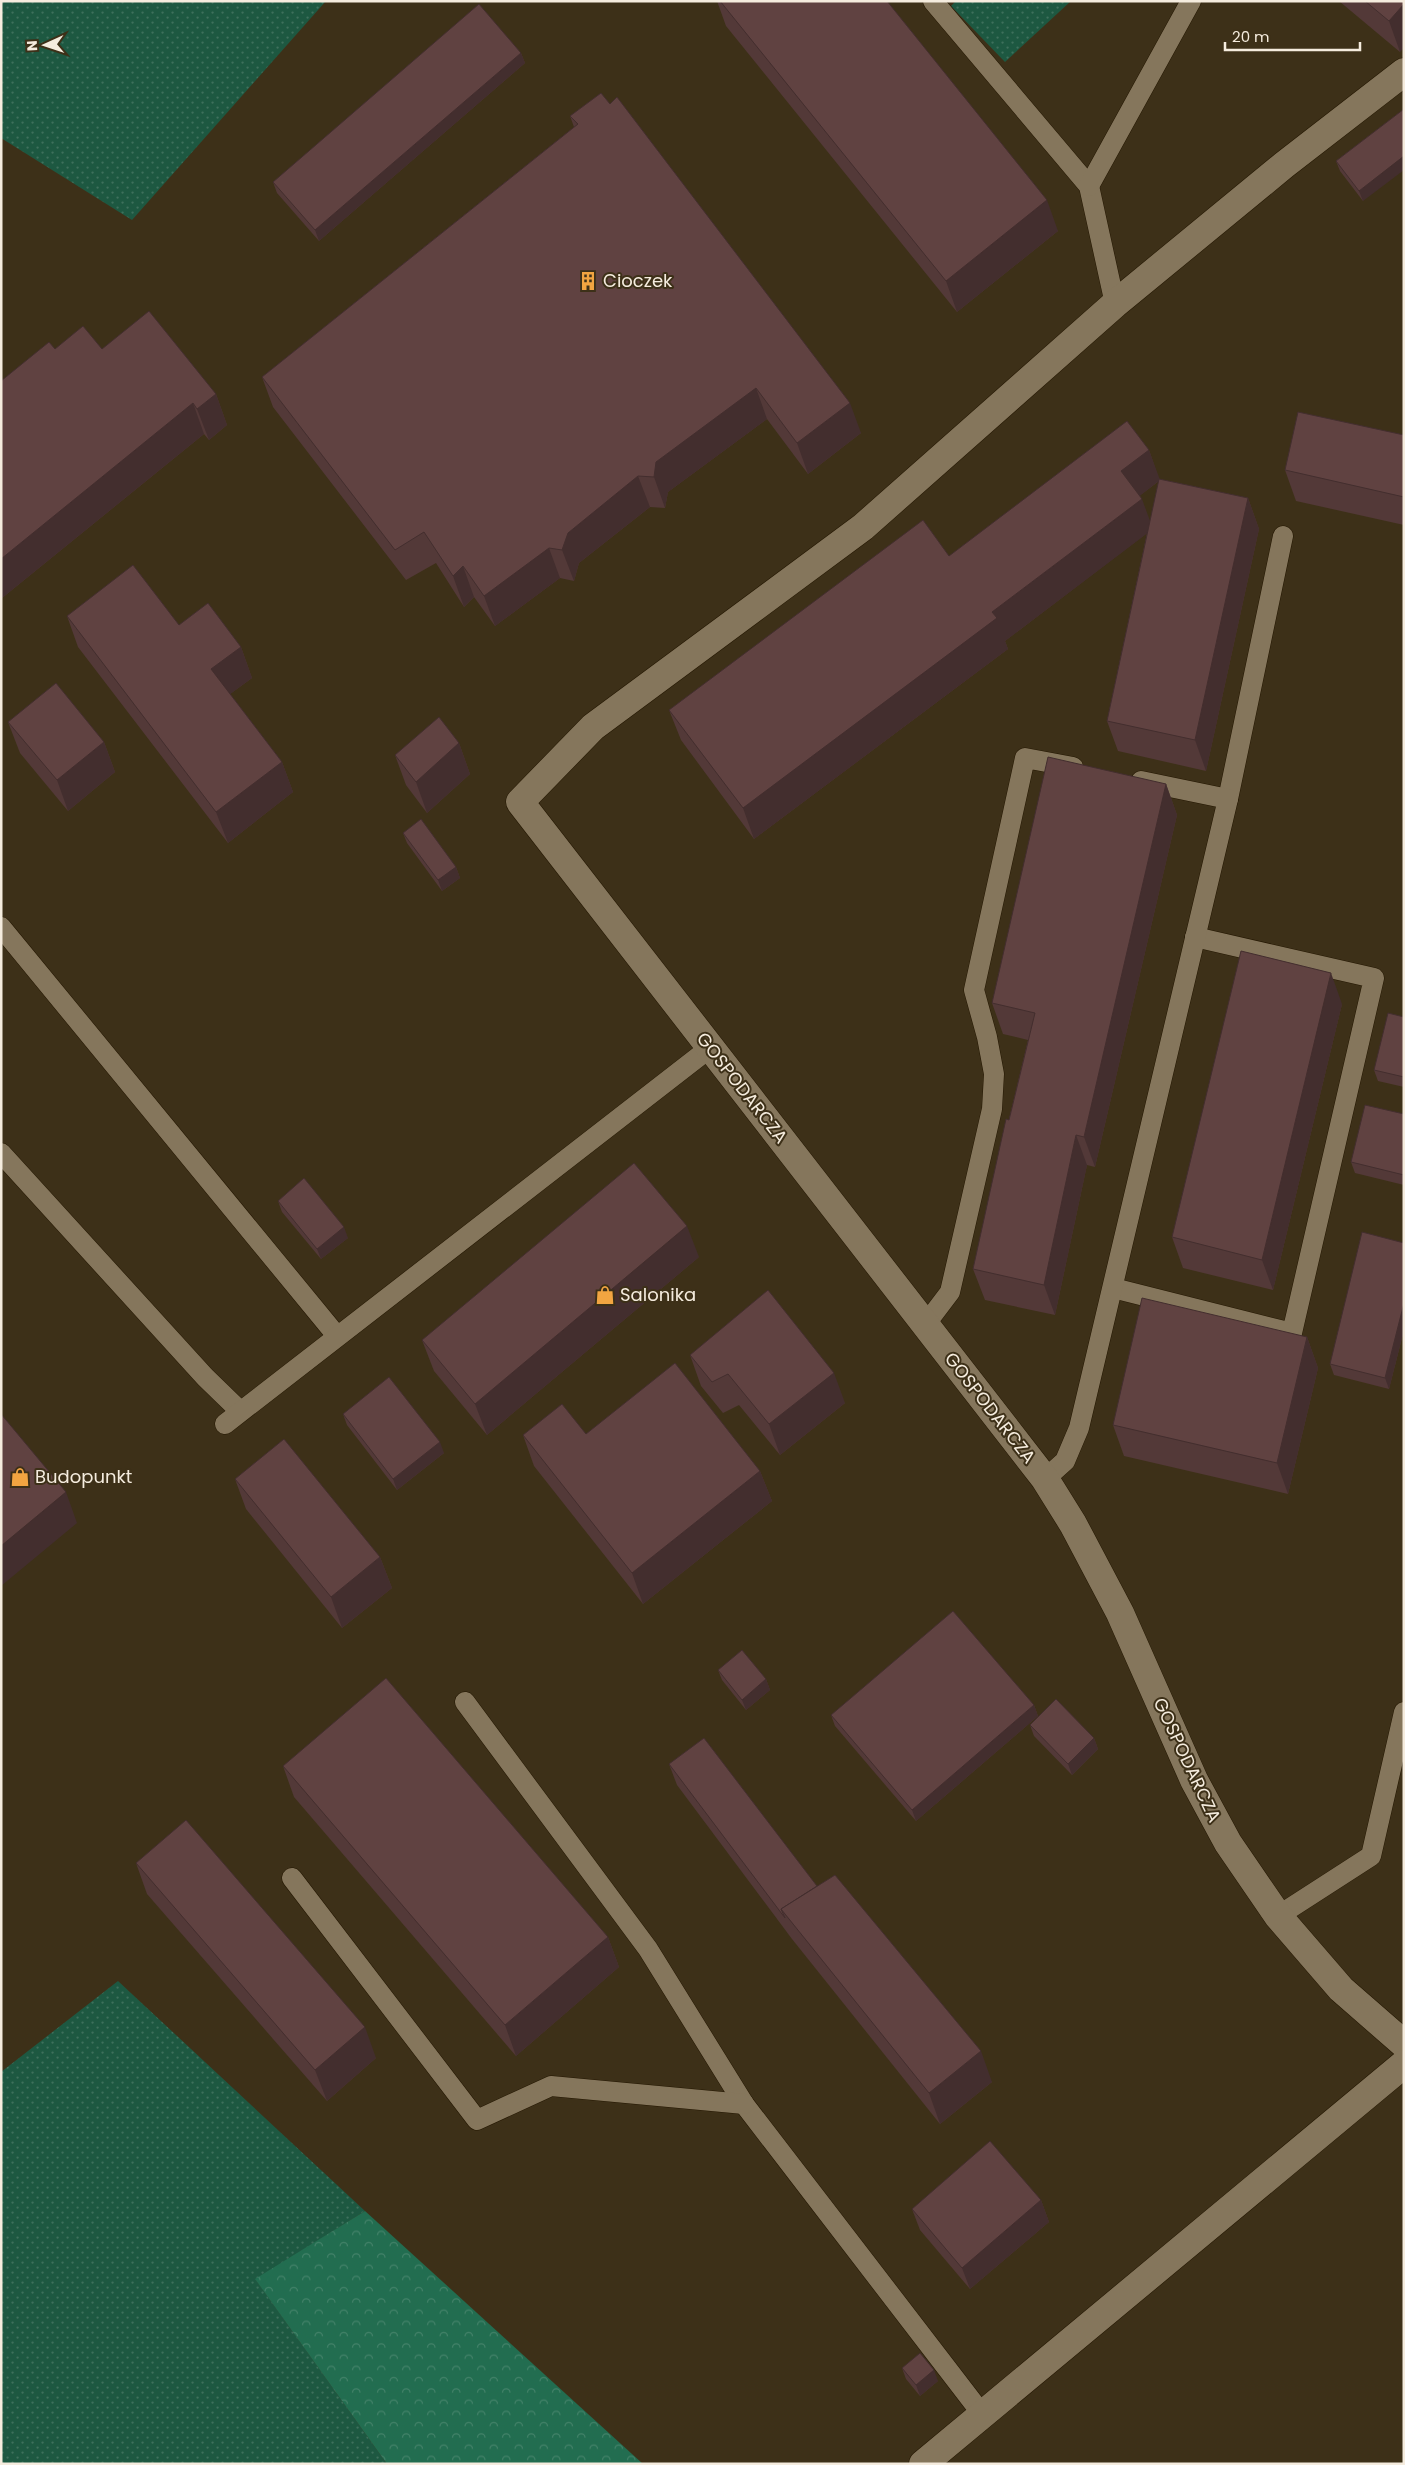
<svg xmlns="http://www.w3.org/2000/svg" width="1405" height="2465" font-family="Poppins,sans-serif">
  <defs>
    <pattern id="grass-dots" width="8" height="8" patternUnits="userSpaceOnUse" patternTransform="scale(1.25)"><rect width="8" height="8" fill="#1d5841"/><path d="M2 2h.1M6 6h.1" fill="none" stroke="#3e705c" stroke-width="1.8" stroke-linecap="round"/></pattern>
    <pattern id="forest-crowns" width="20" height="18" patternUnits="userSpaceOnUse" patternTransform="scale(1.25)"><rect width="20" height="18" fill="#226d50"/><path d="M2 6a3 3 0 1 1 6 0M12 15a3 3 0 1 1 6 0" fill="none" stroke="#438269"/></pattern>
  </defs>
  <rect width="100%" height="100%" fill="#3d3018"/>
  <g fill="url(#grass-dots)">
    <polygon points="1,1 326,1 132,220 1,138"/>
    <polygon points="956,1 1071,1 1005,62 951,6"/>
    <polygon points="118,1981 365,2211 256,2280 387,2464 1,2464 1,2072"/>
  </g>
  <polygon fill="url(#forest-crowns)" points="365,2211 643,2464 387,2464 255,2279"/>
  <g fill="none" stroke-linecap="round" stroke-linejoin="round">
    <g stroke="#241702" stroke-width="21">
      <g id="lane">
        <polyline points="933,1 1089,186 1115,304"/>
        <polyline points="1089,186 1191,1"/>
        <polyline points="1228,799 1283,536"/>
        <polyline points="1,927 337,1336"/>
        <polyline points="1,1153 205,1377 240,1411"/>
        <polyline points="1113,1288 1292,1333 1374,978 1195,937"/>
        <polyline points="925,1325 950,1292 992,1109 994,1074 987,1037 974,990 1025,758 1073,767"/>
        <polyline points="225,1424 711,1047"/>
        <polyline points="1045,1479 1065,1461 1079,1428 1228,799 1141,781"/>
        <polyline points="465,1702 648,1949 744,2104 982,2414"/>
        <polyline points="292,1878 477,2120 551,2086 744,2104"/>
        <polyline points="1278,1916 1371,1856 1404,1712"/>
      </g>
    </g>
    <g stroke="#241702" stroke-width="29">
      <g id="street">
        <polyline points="1404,72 1284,165 1115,304 863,527 593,727 520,802 1045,1479 1073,1524 1120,1613 1194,1780 1228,1843 1278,1916 1341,1989 1404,2044"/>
        <polyline points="923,2464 1404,2064"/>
      </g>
    </g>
    <use href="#lane" stroke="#85765c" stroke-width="20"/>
    <use href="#street" stroke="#85765c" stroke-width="28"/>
  </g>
  <g fill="#533938" fill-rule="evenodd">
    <polygon points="717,1 887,1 1058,231 957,312 726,26"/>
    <polygon points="1339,1 1404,1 1400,52"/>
    <polygon points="521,53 525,63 319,241 277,193 273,182"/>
    <polygon points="1404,109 1363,201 1340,171 1336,161"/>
    <polygon points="570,116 861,433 808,474 767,419 668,492 665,508 650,507 579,563 574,581 560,578 495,626 474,597 464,607 436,563 406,580 273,407 262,377 574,127"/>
    <polygon points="55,349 102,349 216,394 227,425 209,440 204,434 2,598 1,381"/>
    <polygon points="1404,435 1404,525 1296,501 1285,470"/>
    <path d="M1149,450L1159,479L1248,498L1259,529L1206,771L1118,751L1107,721L1147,533L1005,641L1008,649L754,839L681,740L669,710L949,556ZM1159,481L1150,522L1139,496Z"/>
    <polygon points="67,616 179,625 241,647 252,678 230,694 282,762 293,792 228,843 78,647"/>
    <polygon points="8,722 104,742 115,772 68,811 20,753"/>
    <polygon points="459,743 470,774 427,813 406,785 395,755"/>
    <polygon points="1166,784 1177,815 1095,1167 1087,1165 1055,1315 985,1300 973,1269 1028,1040 1003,1034 992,1003"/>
    <polygon points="403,833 456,867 460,878 442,891 407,843"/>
    <polygon points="1342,1004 1273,1290 1183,1268 1172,1237"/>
    <polygon points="1404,1017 1404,1087 1378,1081 1374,1070"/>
    <polygon points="1404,1114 1404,1185 1355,1173 1351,1162"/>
    <polygon points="278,1201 348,1238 321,1259 282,1212"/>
    <polygon points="1404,1243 1404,1330 1389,1389 1334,1375 1330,1364"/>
    <polygon points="699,1257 487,1435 434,1371 422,1340"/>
    <polygon points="1307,1337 1318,1368 1288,1494 1124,1456 1113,1425"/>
    <polygon points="690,1355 845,1403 780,1455 739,1405 723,1413 701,1386"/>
    <polygon points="343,1414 444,1453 397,1490 347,1425"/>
    <polygon points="586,1434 760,1471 772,1501 643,1604 534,1466 523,1435"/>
    <polygon points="235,1479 380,1557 392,1588 342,1628 246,1509"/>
    <polygon points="718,1670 766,1679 770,1690 746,1710 722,1680"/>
    <polygon points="1034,1705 1038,1716 916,1821 835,1726 831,1715"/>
    <polygon points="1030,1725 1094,1738 1098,1749 1072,1775 1034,1736"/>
    <polygon points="669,1764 817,1886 992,2082 940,2124 792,1939 677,1785"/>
    <polygon points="283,1766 608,1937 619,1967 516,2056 294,1797"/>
    <polygon points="136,1863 376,2058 327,2101 147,1894"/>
    <polygon points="1041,2200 1049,2222 970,2289 920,2230 912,2209"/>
    <polygon points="902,2368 938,2381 920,2396 906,2379"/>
  </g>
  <g fill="#432e2e">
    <polygon points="1404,4 1404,48 1400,52 1389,21"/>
    <polygon points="521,53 525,63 319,241 315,230"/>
    <polygon points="1404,156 1404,170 1363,201 1359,191"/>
    <polygon points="1047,200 1058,231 957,312 946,281"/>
    <polygon points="756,388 767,419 668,492 665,508 654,477 656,462"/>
    <polygon points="216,394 227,425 209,440 197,409"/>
    <polygon points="193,403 204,434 2,598 1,559"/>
    <polygon points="850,403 861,433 808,474 797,443"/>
    <polygon points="1149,450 1160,480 1132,502 1121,471"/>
    <polygon points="638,476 650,507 579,563 574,581 562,550 568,533"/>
    <polygon points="1248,498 1259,529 1206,771 1195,740"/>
    <polygon points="1142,499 1153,529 1005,641 1008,649 754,839 743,808 992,612"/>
    <polygon points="549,548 560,578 495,626 484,596"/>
    <polygon points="463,566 474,597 464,607 453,576"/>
    <polygon points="241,647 252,678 222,700 211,669"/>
    <polygon points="104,742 115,772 68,811 57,780"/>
    <polygon points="459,743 470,774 427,813 416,782"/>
    <polygon points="282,762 293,792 228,843 216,812"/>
    <polygon points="1166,784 1177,815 1095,1167 1084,1137"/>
    <polygon points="456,867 460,878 442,891 438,880"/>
    <polygon points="1331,973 1342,1004 1273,1290 1262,1260"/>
    <polygon points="1076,1135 1087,1165 1055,1315 1044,1285"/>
    <polygon points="687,1226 699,1257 487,1435 475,1404"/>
    <polygon points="344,1227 348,1238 321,1259 317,1249"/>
    <polygon points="1404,1303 1404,1330 1389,1389 1385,1378"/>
    <polygon points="1307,1337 1318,1368 1288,1494 1277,1463"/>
    <polygon points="834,1373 845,1403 780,1455 769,1424"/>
    <polygon points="440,1442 444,1453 397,1490 393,1479"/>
    <polygon points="760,1471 772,1501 643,1604 632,1573"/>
    <polygon points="66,1492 77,1523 1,1586 1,1546"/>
    <polygon points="380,1557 392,1588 342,1628 331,1597"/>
    <polygon points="766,1679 770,1690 746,1710 742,1700"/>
    <polygon points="1034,1705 1038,1716 916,1821 912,1810"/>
    <polygon points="1094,1738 1098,1749 1072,1775 1068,1764"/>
    <polygon points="608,1937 619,1967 516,2056 505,2025"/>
    <polygon points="365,2027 376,2058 327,2101 315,2070"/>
    <polygon points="981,2051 992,2082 940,2124 929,2093"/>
    <polygon points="1041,2200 1049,2222 970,2289 962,2268"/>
    <polygon points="934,2370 938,2381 920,2396 916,2385"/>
  </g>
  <g fill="#604241" stroke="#432e2e">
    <polygon points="720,1 887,1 1047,200 946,281"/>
    <polygon points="1365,1 1404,1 1404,4 1389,21"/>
    <polygon points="479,4 521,53 315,230 273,182"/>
    <polygon points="601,93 610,104 617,97 850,403 797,443 756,388 656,462 654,477 638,476 568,533 562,550 549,548 484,596 463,566 453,576 424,532 395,550 262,377 578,124 570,116"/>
    <polygon points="1404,109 1404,156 1359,191 1336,161"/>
    <polygon points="149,311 216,394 197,409 193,403 1,559 1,381 49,342 55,349 83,326 102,349"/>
    <polygon points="1298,412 1404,435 1404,497 1285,470"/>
    <polygon points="1127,421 1149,450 1121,471 1142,499 992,612 997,618 743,808 669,710 923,520 949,556"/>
    <polygon points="1159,479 1248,498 1195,740 1107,721"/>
    <polygon points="133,565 179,625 208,603 241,647 211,669 282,762 216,812 67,616"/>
    <polygon points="56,683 104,742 57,780 8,722"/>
    <polygon points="439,717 459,743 416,782 395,755"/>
    <polygon points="1048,757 1166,784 1084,1137 1076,1135 1044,1285 973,1269 1006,1119 1009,1120 1035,1013 992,1003"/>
    <polygon points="421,819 456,867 438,880 403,833"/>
    <polygon points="1241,951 1331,973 1262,1260 1172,1237"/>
    <polygon points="1388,1013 1404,1017 1404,1077 1374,1070"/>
    <polygon points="1365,1105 1404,1114 1404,1175 1351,1162"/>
    <polygon points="634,1163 687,1226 475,1404 422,1340"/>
    <polygon points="304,1178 344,1227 317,1249 278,1201"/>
    <polygon points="1362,1232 1404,1243 1404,1303 1385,1378 1330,1364"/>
    <polygon points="768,1290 834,1373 769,1424 728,1374 712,1382 690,1355"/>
    <polygon points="1142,1298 1307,1337 1277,1463 1113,1425"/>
    <polygon points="675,1363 760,1471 632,1573 523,1435 562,1404 586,1434"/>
    <polygon points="389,1377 440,1442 393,1479 343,1414"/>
    <polygon points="1,1414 66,1492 1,1546"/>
    <polygon points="284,1439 380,1557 331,1597 235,1479"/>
    <polygon points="953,1611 1034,1705 912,1810 831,1715"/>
    <polygon points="742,1650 766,1679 742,1700 718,1670"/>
    <polygon points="386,1678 608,1937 505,2025 283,1766"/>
    <polygon points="1056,1699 1094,1738 1068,1764 1030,1725"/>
    <polygon points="704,1738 817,1886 781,1909 785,1918 669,1764"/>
    <polygon points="186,1820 365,2027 315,2070 136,1863"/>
    <polygon points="835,1875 981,2051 929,2093 781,1909"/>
    <polygon points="990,2141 1041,2200 962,2268 912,2209"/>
    <polygon points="920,2353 934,2370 916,2385 902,2368"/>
  </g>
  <defs>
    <g id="building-bare" transform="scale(1.5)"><path d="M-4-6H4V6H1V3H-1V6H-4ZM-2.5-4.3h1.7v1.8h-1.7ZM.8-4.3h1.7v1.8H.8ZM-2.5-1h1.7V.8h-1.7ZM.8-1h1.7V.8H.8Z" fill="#f2a541" stroke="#3d3018" stroke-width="2.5" paint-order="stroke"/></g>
    <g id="shop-bare" transform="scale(1.5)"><path d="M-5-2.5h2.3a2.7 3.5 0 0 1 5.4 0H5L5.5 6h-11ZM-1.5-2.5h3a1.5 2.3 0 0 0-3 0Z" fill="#f2a541" stroke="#3d3018" stroke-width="2.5" paint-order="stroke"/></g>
  </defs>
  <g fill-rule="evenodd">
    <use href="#building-bare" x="588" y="281"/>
    <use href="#shop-bare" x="605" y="1295"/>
    <use href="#shop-bare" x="20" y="1477"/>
  </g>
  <g text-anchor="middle" stroke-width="4" stroke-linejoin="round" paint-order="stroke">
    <g font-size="18" fill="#f5ecde" stroke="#3d3018" text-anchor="start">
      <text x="603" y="287">Cioczek</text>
      <text x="620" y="1301">Salonika</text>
      <text x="35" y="1483">Budopunkt</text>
    </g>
    <g font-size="18" fill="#f5ecde" stroke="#3d3018">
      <text transform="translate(742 1088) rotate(52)" y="6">GOSPODARCZA</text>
      <text transform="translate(990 1408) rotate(52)" y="6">GOSPODARCZA</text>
      <text transform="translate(1187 1760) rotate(65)" y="6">GOSPODARCZA</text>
    </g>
  </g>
  <rect width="1405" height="2465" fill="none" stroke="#f5ecde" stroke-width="5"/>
  <g transform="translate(45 45) rotate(267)" stroke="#3d3018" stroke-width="4" paint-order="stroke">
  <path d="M0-4L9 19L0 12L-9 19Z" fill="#f5ecde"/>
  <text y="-8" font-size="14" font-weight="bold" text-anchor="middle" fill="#f5ecde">N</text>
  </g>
  <path d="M1225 42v8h135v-8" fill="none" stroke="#f5ecde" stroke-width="2.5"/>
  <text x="1232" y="42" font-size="15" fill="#f5ecde" stroke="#3d3018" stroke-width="4" paint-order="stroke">20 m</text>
</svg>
